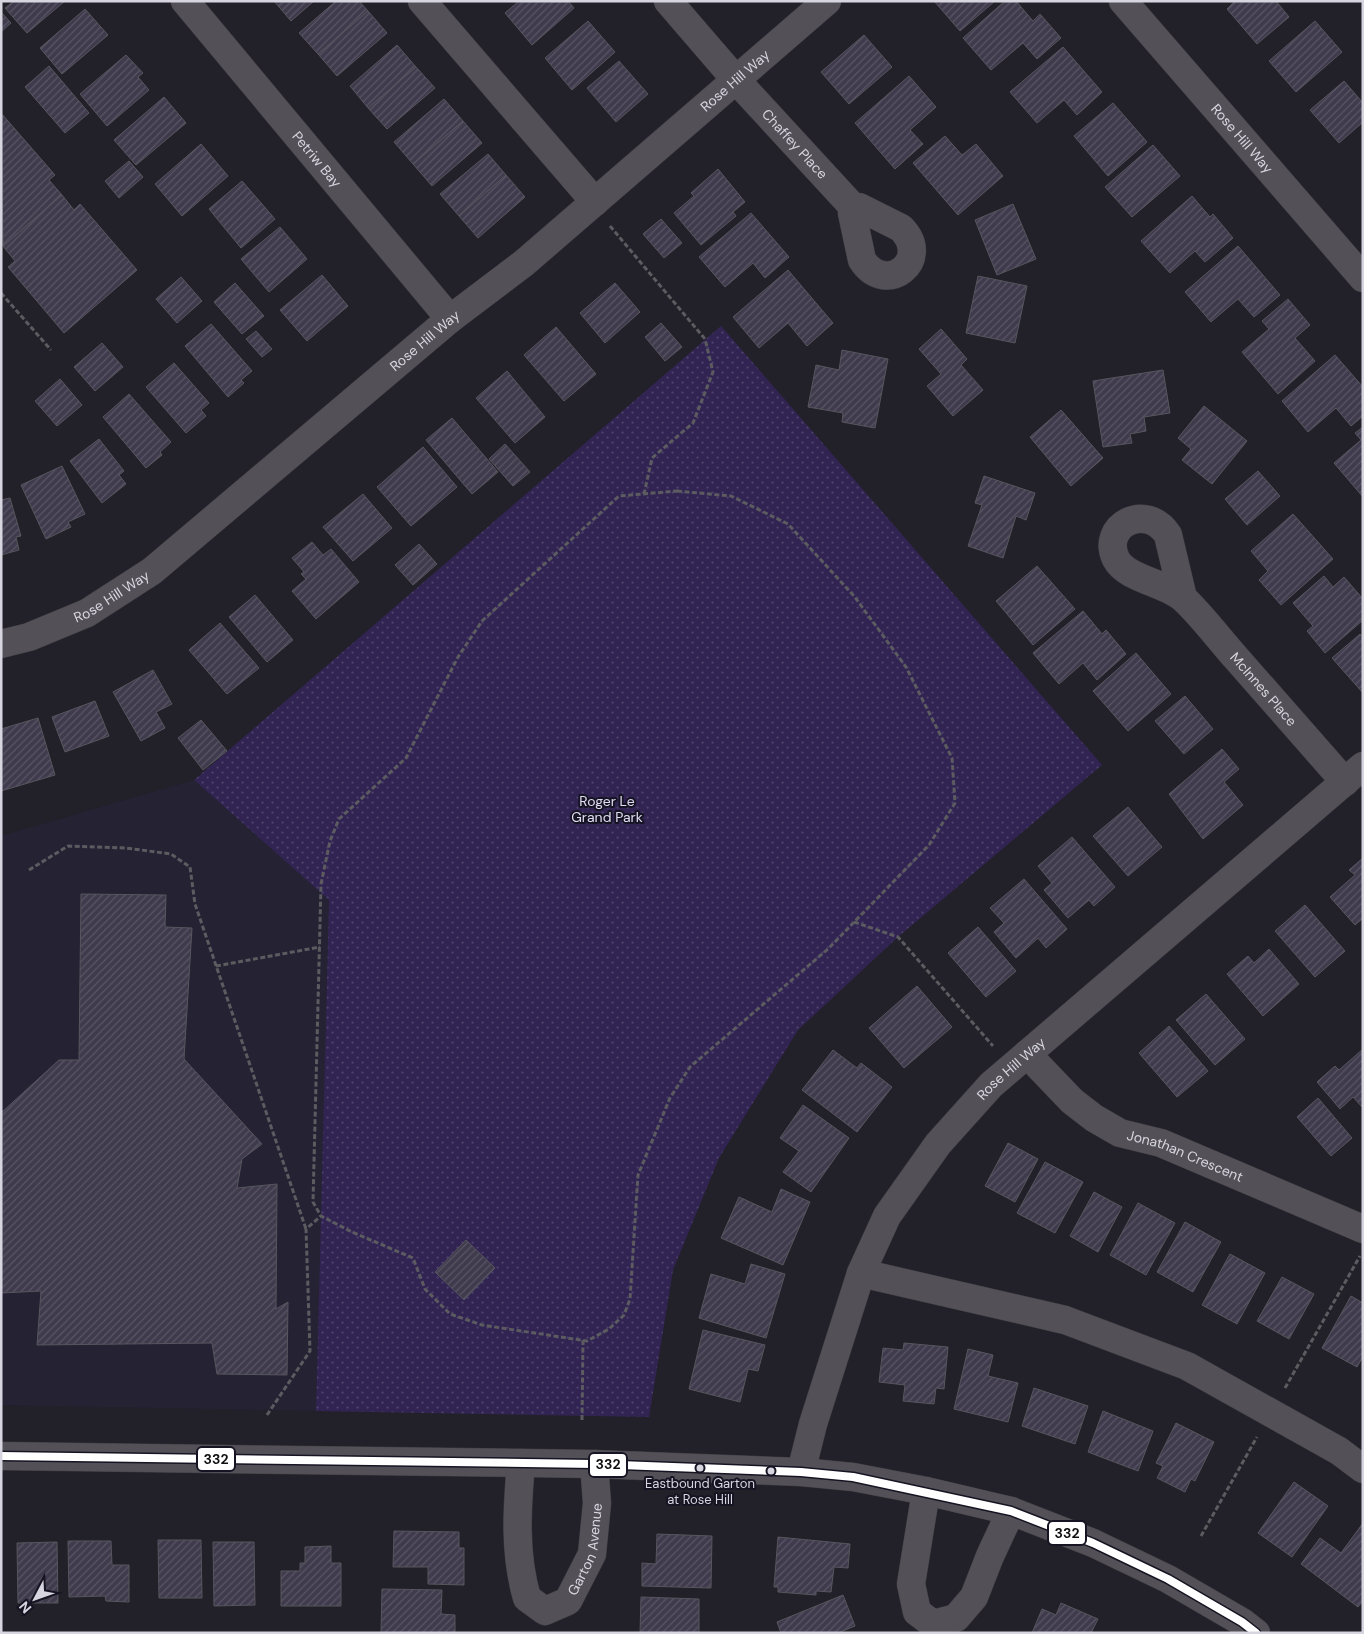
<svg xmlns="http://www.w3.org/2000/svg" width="1364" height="1634" font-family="'DM Sans',sans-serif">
  <defs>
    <pattern id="park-dots" width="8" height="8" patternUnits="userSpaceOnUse" patternTransform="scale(1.25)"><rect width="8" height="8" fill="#312453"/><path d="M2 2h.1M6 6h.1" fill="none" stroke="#4e436b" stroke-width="1.8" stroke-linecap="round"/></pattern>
    <pattern id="building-hatch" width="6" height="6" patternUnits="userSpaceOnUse" patternTransform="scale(1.25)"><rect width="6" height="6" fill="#3f3a4c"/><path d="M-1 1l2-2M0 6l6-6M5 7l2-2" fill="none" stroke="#5a5666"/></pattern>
  </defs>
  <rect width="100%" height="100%" fill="#222028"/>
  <polygon fill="#252234" points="194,780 329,900 316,1411 1,1405 1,836"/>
  <polygon fill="url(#park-dots)" points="721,326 1102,765 898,937 798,1030 719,1158 673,1270 649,1417 316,1411 329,900 194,780"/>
  <g fill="url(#building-hatch)" stroke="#57565d">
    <polygon points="14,1 65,1 27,33 5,8"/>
    <polygon points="274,1 314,1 291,21"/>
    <polygon points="336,1 359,1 368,11 318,54 299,33"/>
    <polygon points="519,1 568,1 574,8 532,45 505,13"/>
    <polygon points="934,1 995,1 960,31"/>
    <polygon points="1005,1 1016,1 1033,21 1040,14 1061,38 1037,59 1023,43 991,70 963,38"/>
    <polygon points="1235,1 1276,1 1289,17 1257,44 1227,9"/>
    <polygon points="85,9 108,35 62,74 40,48"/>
    <polygon points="368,11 387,33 337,76 318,54"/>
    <polygon points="1,12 11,23 1,32"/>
    <polygon points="588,21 615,52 572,90 545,58"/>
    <polygon points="1315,21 1342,52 1296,92 1269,61"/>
    <polygon points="864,35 892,67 849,104 821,72"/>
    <polygon points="397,45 416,67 368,108 350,86"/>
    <polygon points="1063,47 1102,92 1077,115 1064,100 1037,123 1010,92"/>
    <polygon points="126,55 143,73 138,77 149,90 107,126 80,94"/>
    <polygon points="619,61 648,94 616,122 587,88"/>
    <polygon points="49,66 89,113 65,133 25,87"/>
    <polygon points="416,67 435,88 387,129 368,108"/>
    <polygon points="909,76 936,107 910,130 923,144 895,169 855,123"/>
    <polygon points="1344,81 1363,103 1363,122 1339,143 1310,110"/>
    <polygon points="164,97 186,123 136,165 114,140"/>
    <polygon points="444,99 463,121 413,164 394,142"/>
    <polygon points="1113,103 1147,142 1108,176 1074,136"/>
    <polygon points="1,113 55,175 49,180 62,195 3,246"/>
    <polygon points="463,121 482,143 432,186 413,164"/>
    <polygon points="945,136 962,155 976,144 1003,176 958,215 913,163"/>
    <polygon points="201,144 228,176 182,216 155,184"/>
    <polygon points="1153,145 1180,176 1132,217 1105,187"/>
    <polygon points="488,154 506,175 459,216 440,194"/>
    <polygon points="129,161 143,177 119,198 105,181"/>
    <polygon points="718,169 745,202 733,212 736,216 701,245 674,213 694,196 691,193"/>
    <polygon points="506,175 525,197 478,238 459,216"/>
    <polygon points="242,181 275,219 241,248 209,209"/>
    <polygon points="62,195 74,210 80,204 137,270 64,333 8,267 15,261 3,246"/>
    <polygon points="1192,196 1210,217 1213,214 1233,238 1205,262 1195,251 1170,273 1141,241"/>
    <polygon points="1013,204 1036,259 997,275 975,220"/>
    <polygon points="751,213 789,257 765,278 753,263 725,287 699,257"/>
    <polygon points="661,219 682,243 664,258 643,234"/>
    <polygon points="280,227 307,259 269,292 241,259"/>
    <polygon points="1238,246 1280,295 1254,317 1238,299 1211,322 1185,292"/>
    <polygon points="788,270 833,323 807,346 788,323 759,348 733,317"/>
    <polygon points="322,275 348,306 307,341 280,310"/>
    <polygon points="978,276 1027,286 1015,343 966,333"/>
    <polygon points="181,277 202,301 177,323 156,299"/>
    <polygon points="235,283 264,316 242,334 214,302"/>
    <polygon points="615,283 640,312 605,343 580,313"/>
    <polygon points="1288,299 1310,325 1295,338 1315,361 1278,394 1242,352 1269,329 1262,321"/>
    <polygon points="661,323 682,347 665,361 645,337"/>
    <polygon points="211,324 252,371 241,380 244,383 228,397 185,346"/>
    <polygon points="556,327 596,374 564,401 524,355"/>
    <polygon points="941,329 967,359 961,365 983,390 953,416 927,386 941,374 919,349"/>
    <polygon points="256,331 272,349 262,357 246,339"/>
    <polygon points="102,343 123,367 95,391 74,367"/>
    <polygon points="842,350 888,359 875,428 842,422 843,413 808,407 816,365 839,370"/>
    <polygon points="1335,355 1363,387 1363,416 1351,426 1336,408 1308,432 1282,401"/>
    <polygon points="174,363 209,403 201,410 206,416 186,433 146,387"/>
    <polygon points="1163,370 1170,413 1144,417 1146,431 1130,434 1132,443 1103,447 1093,381"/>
    <polygon points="507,371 545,417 515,443 476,398"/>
    <polygon points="60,379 82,405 57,426 35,401"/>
    <polygon points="129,394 171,442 160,452 162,455 146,468 103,417"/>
    <polygon points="1204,406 1247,441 1212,484 1182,460 1191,449 1178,438"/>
    <polygon points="1061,410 1103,458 1071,486 1030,437"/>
    <polygon points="452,418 498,472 472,494 426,440"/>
    <polygon points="1363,427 1363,497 1334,463 1361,440 1355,433"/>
    <polygon points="99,439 124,471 119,475 126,484 102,503 70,461"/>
    <polygon points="505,444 530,472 513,486 489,459"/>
    <polygon points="423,447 457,487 411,526 377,487"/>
    <polygon points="62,466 85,514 68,522 71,527 46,539 21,485"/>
    <polygon points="1258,471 1280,496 1247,525 1225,499"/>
    <polygon points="984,476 1035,493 1026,520 1016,516 1003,558 968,546 982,505 975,503"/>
    <polygon points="363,494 392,528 353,561 323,527"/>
    <polygon points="10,498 21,536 16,537 19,550 1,555 1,500"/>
    <polygon points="1293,514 1333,559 1281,605 1259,580 1268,571 1251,551"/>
    <polygon points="312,542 323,555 331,549 359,582 316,619 292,591 306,579 301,574 304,572 292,558"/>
    <polygon points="419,544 437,564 413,585 395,565"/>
    <polygon points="1037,566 1075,609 1033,645 996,601"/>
    <polygon points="1324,576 1333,587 1344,577 1363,599 1363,620 1325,653 1307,631 1313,626 1293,603"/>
    <polygon points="255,595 293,640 267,662 229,617"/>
    <polygon points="1083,611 1102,634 1106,630 1126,654 1097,680 1083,663 1059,684 1033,653"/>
    <polygon points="220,623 259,668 227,694 189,650"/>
    <polygon points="1360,634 1363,637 1363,693 1332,658"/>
    <polygon points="1136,653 1171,694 1128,731 1093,691"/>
    <polygon points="153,670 172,704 156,712 165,728 141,741 113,692"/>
    <polygon points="1185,696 1213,729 1184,754 1155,721"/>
    <polygon points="95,701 109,736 65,752 52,717"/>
    <polygon points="38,718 55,775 1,791 1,729"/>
    <polygon points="201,720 227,751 203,770 178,738"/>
    <polygon points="1222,749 1239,769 1224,782 1243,805 1203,839 1169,794"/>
    <polygon points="1128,807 1162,847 1128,876 1093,836"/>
    <polygon points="1072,837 1115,887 1094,906 1089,900 1068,918 1044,890 1052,883 1038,866"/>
    <polygon points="1363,858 1363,918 1355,925 1330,897 1355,875 1349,870"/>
    <polygon points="1024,879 1067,929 1046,948 1038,938 1016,958 994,932 1004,923 990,908"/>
    <polygon points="81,894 166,895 165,927 192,928 184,1059 262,1144 242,1159 237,1188 277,1184 276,1309 288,1302 287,1375 217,1374 212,1343 37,1345 41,1291 1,1293 1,1113 59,1060 79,1060"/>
    <polygon points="1305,905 1345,951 1315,977 1275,931"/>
    <polygon points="978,927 1016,971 986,997 948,953"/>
    <polygon points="1269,949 1299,984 1263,1016 1227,974 1248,956 1254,963"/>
    <polygon points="917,986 952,1027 904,1068 869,1028"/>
    <polygon points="1206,994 1245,1039 1215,1065 1176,1020"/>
    <polygon points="1169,1026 1208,1071 1177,1097 1139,1053"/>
    <polygon points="1363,1049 1363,1108 1353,1097 1340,1109 1317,1082 1335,1066 1339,1070"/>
    <polygon points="833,1050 857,1068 861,1063 892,1087 857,1132 802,1090"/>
    <polygon points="1318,1098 1352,1138 1331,1156 1297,1117"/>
    <polygon points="803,1105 849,1138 811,1192 783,1172 799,1151 780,1138"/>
    <polygon points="1008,1143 1038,1159 1015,1202 985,1186"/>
    <polygon points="1045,1162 1083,1182 1055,1233 1017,1213"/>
    <polygon points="781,1189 810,1202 783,1265 721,1238 739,1197 772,1212"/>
    <polygon points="1094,1192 1122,1207 1098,1252 1070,1236"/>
    <polygon points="1138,1203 1175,1223 1146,1275 1110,1255"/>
    <polygon points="1185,1222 1221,1242 1193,1292 1157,1272"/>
    <polygon points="466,1240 495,1268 464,1300 435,1272"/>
    <polygon points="1230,1254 1265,1273 1237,1324 1202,1305"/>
    <polygon points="751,1264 785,1274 766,1338 699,1318 711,1274 745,1284"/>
    <polygon points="1282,1277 1314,1294 1289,1339 1257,1321"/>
    <polygon points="1351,1296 1363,1303 1363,1356 1357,1367 1322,1348"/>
    <polygon points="703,1330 765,1345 758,1371 748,1369 740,1402 689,1389"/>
    <polygon points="904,1343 948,1347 944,1389 936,1388 934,1404 903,1401 905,1385 879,1382 883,1348 903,1350"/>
    <polygon points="968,1349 993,1355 988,1376 1018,1383 1008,1422 954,1409"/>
    <polygon points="1034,1388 1088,1406 1075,1444 1022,1426"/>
    <polygon points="1103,1411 1153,1431 1138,1471 1088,1452"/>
    <polygon points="1176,1423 1214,1442 1195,1481 1191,1479 1185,1492 1157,1478 1163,1466 1156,1463"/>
    <polygon points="1294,1482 1328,1506 1292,1557 1258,1533"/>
    <polygon points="1363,1523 1363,1601 1358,1607 1301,1564 1320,1538 1341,1553"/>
    <polygon points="394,1531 459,1532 459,1548 464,1548 464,1585 428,1584 428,1567 393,1567"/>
    <polygon points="657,1534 712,1536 711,1588 642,1586 642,1563 656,1564"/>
    <polygon points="778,1537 850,1544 848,1568 834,1567 831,1592 816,1591 816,1595 778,1592 778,1587 774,1587"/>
    <polygon points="158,1540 201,1540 202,1598 159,1598"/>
    <polygon points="68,1541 111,1541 112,1565 129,1565 129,1602 106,1601 105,1596 69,1597"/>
    <polygon points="57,1542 58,1603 18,1603 17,1543"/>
    <polygon points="213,1542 254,1542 255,1605 214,1606"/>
    <polygon points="331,1546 331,1563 341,1563 341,1606 281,1606 281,1571 300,1571 300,1563 305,1563 305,1547"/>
    <polygon points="382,1589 442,1590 441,1614 455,1615 455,1633 381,1633"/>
    <polygon points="843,1595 855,1626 838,1633 781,1633 777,1622"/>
    <polygon points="641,1597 699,1599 699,1633 640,1633"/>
    <polygon points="1061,1603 1098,1619 1091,1633 1032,1633 1042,1609 1056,1615"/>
  </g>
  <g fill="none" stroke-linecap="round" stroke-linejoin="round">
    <g stroke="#3d3b42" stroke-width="29">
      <g id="minor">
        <path id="s1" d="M185,1L450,319"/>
        <polyline points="422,1 595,202"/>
        <path id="s2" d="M668,1L736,80L853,207H859L901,228C933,260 886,297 862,260L852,213L853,207"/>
        <path id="s3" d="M1123,1L1363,278"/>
        <path id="s4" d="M1183,598L1168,535C1146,501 1100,526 1116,559C1126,579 1167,583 1184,599C1203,617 1219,639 1237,659C1273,700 1309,741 1345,782"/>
        <path id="s5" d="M1,644L29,637L87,613L152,571L450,319L524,263L827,1"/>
        <path id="s6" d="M1027,1054L1072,1101L1094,1118L1120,1133L1161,1143L1363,1229"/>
        <polyline points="861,1273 1065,1320 1187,1366 1339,1451 1363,1469"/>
        <polyline points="1,1456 594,1464 801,1472 853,1477 926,1491 1011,1511 1093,1543 1168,1579 1242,1622 1256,1633"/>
        <path id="s7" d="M521,1463C517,1509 514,1553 527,1598L545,1611L568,1601L592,1554L597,1503L594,1464"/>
        <path id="s8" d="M801,1472L813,1424L861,1273L887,1216L938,1144L991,1085L1363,766"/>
        <polyline points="926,1491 911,1584 917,1612 933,1624 956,1618 974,1597 990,1556 1011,1511"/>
      </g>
    </g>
    <g stroke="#5c5b60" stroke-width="3" stroke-dasharray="5 2.5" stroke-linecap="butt">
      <polyline points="610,226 705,339 713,372 693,423 652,458 644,494"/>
      <polyline points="1,293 51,350"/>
      <polygon points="677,491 731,496 788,524 854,596 906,667 952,758 955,803 929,845 828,949 690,1067 670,1098 638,1175 630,1299 624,1315 609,1329 587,1341 482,1325 450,1314 425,1289 413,1258 352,1232 321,1216 313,1202 321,884 330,841 339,819 406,758 458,657 482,621 619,496"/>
      <polyline points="29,870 68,846 126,848 171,854 190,867 195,904 306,1229"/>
      <polyline points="854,922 898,937 993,1046"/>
      <polyline points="216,966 320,947"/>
      <polyline points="1285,1388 1360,1256"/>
      <polyline points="267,1415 310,1351 306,1229 321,1216"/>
      <polyline points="582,1420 583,1340"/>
      <polyline points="1201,1536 1257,1437"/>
    </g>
    <use href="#minor" stroke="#535157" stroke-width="28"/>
    <g stroke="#161422" stroke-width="11">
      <polyline id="bus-1" points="1,1456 594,1464 801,1472 853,1477 1011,1511 1093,1543 1168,1579 1242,1622 1256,1633"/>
    </g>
    <use href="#bus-1" stroke="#fff" stroke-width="8"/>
  </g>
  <g fill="#d7d6e0" stroke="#161422" stroke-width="2">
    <circle cx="700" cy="1468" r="4.5"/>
    <circle cx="771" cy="1471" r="4.5"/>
  </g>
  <g text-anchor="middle" stroke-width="4" stroke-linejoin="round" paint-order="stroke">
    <g font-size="13" fill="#d7d6e0" stroke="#161422">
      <text x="700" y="1488">Eastbound Garton<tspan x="700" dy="16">at Rose Hill</tspan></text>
    </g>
    <g font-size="14" fill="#d7d6e0" stroke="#161422">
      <text dy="5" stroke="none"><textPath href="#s5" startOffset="931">Rose Hill Way</textPath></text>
      <text dy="5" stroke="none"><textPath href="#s3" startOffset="182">Rose Hill Way</textPath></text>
      <text dy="5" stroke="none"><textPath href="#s2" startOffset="191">Chaffey Place</textPath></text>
      <text dy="5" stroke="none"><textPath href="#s1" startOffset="206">Petriw Bay</textPath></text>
      <text dy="5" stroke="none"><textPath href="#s5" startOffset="526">Rose Hill Way</textPath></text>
      <text dy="5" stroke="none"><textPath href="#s5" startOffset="121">Rose Hill Way</textPath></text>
      <text dy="5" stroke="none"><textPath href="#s4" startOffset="355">McInnes Place</textPath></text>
      <text dy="5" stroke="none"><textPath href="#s8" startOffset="464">Rose Hill Way</textPath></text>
      <text dy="5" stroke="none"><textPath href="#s6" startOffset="192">Jonathan Crescent</textPath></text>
      <text dy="5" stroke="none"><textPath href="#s7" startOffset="239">Garton Avenue</textPath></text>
    </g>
    <g font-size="14" fill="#e0dcf3" stroke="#161422">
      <text x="607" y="806">Roger Le<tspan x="607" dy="16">Grand Park</tspan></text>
    </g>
  </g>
  <g stroke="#161422" stroke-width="2">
    <rect x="197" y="1447" width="38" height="24" rx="5" fill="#fff"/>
    <rect x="589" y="1453" width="38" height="24" rx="5" fill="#fff"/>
    <rect x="1048" y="1521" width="38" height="24" rx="5" fill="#fff"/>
  </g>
  <g font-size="14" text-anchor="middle" font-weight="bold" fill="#111">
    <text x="216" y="1464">332</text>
    <text x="608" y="1469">332</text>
    <text x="1067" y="1538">332</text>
  </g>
  <rect width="1364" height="1634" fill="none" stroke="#d7d6e0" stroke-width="5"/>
  <g transform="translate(35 1599) rotate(229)" stroke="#161422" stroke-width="4" paint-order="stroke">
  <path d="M0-4L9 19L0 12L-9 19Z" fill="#d7d6e0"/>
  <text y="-8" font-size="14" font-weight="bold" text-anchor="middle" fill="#d7d6e0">N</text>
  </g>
</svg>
